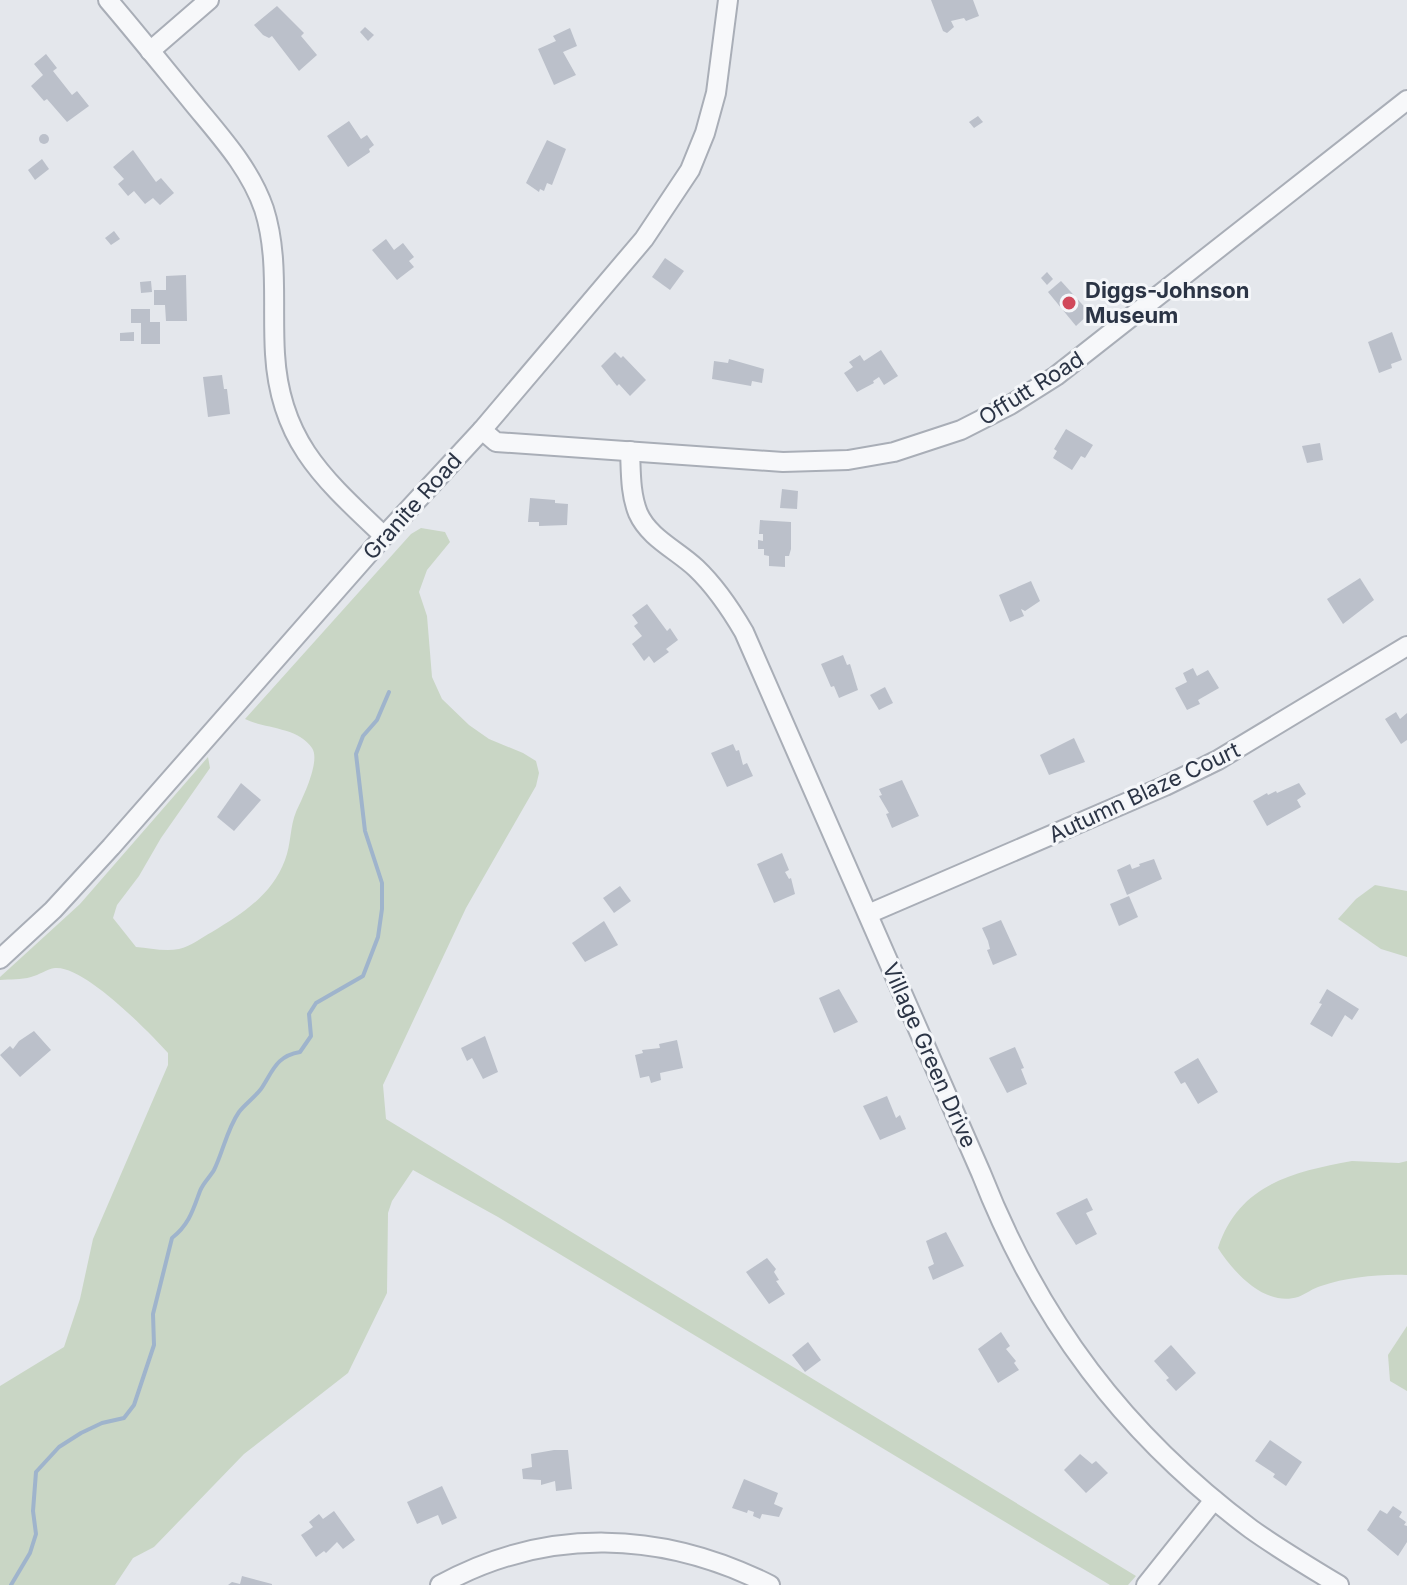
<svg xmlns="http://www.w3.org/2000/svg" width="1407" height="1585" font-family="Inter,sans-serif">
  <rect width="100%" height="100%" fill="#e4e7ec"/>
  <g fill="#c9d6c5">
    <path d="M421,528L445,532L450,542L427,570L419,592L427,616L432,677L442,699L469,725L489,739L523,753L536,761L539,773L536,786L466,908L383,1085L386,1119L1136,1576L1128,1585H1110L498,1217L413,1170L392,1201L388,1213L387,1293L348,1373L244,1454L154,1547L133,1558L115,1585H0V1386L64,1347L80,1299L93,1239L168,1065V1053C149,1032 84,965 55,968C47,969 39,975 31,977C21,980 10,979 0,980V977L80,904L208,757L210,768L161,838L139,876L117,905L113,918L136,947C149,948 165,952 179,949C191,946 201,938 212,932C242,914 272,895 285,860C291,845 290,826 296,812C302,799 321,761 312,748C298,727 265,729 245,719L411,534Z"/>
    <polygon points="1375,885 1407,891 1407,957 1381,949 1338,919 1356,899"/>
    <path d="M1352,1161L1399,1163L1407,1161V1275C1379,1274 1348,1277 1321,1286C1313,1288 1306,1294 1298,1297C1265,1307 1234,1273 1218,1248C1239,1184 1293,1172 1352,1161Z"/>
    <polygon points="1407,1326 1407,1391 1390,1381 1388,1355"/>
  </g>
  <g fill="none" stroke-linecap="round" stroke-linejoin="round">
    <path stroke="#9fb4cc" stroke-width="4" d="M11,1585L30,1553L36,1534L33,1511L36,1472L59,1447L81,1433L102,1423L124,1418L134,1405L154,1345L153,1314L172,1238C189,1225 193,1210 200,1191C203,1183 210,1177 214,1170C223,1152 227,1129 239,1112C245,1104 254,1098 261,1089C273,1071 276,1056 300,1052L311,1036L309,1014L316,1003L363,976L378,937L382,909V883L365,831L356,754L363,736L377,720L389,692"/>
  </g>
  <g fill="#bbc0ca">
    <polygon points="931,0 973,0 979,16 966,21 964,18 951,21 954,27 947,33 943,31"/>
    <polygon points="277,6 304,33 301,36 317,55 299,71 272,36 269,38 263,35 254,25"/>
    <polygon points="365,27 374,35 368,41 360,32"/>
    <polygon points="570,28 577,46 563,52 576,75 554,85 538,49 556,41 553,36"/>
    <polygon points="46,54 57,68 53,71 72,95 77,91 89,106 67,122 47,99 44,101 31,86 43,75 34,64"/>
    <polygon points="978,116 983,122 974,128 969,122"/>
    <polygon points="349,121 361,139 367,135 374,145 369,149 370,152 348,167 327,136"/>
    <circle cx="44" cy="139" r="5"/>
    <polygon points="547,140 566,149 552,185 547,183 544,191 540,189 539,192 526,183"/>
    <polygon points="133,150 156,182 161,178 174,193 160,205 153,198 145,204 134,191 128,196 118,184 124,179 113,167"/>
    <polygon points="42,159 49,169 35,180 28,170"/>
    <polygon points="114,231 120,239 111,245 105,238"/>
    <polygon points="386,239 394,250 403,243 414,257 409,261 414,267 397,280 372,250"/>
    <polygon points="665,258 684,271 670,290 652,277"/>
    <polygon points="1047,272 1053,279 1047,285 1041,278"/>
    <polygon points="186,275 187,321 166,321 165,305 154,305 154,290 166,290 166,276"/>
    <polygon points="151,281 152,292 141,293 140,282"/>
    <polygon points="1061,281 1090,313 1076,326 1048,292"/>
    <polygon points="131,309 150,309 150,322 160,322 160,344 141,344 141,323 131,323"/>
    <polygon points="134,332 134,341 120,341 120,333"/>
    <polygon points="1392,332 1402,360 1391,364 1392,368 1379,373 1368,342"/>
    <polygon points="881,350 898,376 884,385 879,377 873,381 874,383 857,392 844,373 853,367 849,362 860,355 864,361"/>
    <polygon points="615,352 621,358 623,356 646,380 630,396 619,384 617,386 601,366"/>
    <polygon points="729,359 764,369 762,383 752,381 751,386 712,379 714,361 728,363"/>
    <polygon points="222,375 224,389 227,389 230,414 208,417 203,377"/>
    <polygon points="1066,429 1093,445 1085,458 1081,456 1072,470 1053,458 1057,451 1054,449"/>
    <polygon points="1320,443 1323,460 1307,463 1302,446"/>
    <polygon points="782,489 798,491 797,509 780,508"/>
    <polygon points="530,498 555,500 555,503 568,504 567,525 539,526 539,522 528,522"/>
    <polygon points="760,520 791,522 791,549 789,556 785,556 785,567 769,566 769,556 764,555 764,549 758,549 758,540 763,541 763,534 759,534"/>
    <polygon points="1360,578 1374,600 1343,624 1327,599"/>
    <polygon points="1031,581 1040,601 1025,611 1021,609 1024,616 1010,622 999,595"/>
    <polygon points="647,604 667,631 670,628 678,640 666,649 669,652 654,663 649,656 644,661 632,644 642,636 634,626 638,623 632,615"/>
    <polygon points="843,655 847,665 850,664 858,690 839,698 834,686 831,687 821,664"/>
    <polygon points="1193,668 1197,676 1208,670 1219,688 1198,700 1200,704 1187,710 1175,688 1187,682 1183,673"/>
    <polygon points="885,687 893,703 879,710 870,695"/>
    <polygon points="1396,712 1400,719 1407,713 1407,740 1401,744 1385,719"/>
    <polygon points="1074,738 1085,762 1049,775 1040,755"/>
    <polygon points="733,744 736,751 739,750 743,765 747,763 753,776 727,787 711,753"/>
    <polygon points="902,780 919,816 892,828 886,814 889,813 879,796 882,795 879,789"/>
    <polygon points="241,783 261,800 234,831 217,817"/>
    <polygon points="1299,783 1306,794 1297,800 1301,807 1267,826 1253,801 1267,793 1268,795 1276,791 1277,793"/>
    <polygon points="782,853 789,870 785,872 789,879 791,878 795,894 774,903 757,864"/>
    <polygon points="1154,859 1162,879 1127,895 1117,870 1130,864 1132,869 1140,866 1139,864"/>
    <polygon points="620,886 631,901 614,913 603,898"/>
    <polygon points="1129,896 1138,917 1119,926 1110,904"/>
    <polygon points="1001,920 1017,955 993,965 987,950 990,949 988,941 982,928"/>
    <polygon points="604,921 618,945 585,962 572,943"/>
    <polygon points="839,989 858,1022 834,1033 819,998"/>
    <polygon points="1327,989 1359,1009 1352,1020 1345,1015 1332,1037 1310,1024 1322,1004 1319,1003"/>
    <polygon points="34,1031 51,1050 20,1077 0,1055 10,1046 13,1049 19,1041"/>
    <polygon points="485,1036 498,1072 483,1079 472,1058 467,1061 461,1048"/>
    <polygon points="677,1040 683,1068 660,1073 661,1080 651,1083 649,1076 640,1078 635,1055 643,1053 642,1050 660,1048 659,1044"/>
    <polygon points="1015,1047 1024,1068 1021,1069 1027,1084 1007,1093 989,1058"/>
    <polygon points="1198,1058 1218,1092 1198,1104 1185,1082 1181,1084 1174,1072"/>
    <polygon points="887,1096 896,1118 900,1115 906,1129 880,1140 863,1106"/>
    <polygon points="1087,1198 1093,1210 1086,1213 1097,1234 1076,1245 1056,1213"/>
    <polygon points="946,1232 964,1266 933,1280 928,1267 934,1264 926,1241"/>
    <polygon points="767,1258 776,1269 774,1272 779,1280 776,1281 785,1294 769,1304 746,1272"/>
    <polygon points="1001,1332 1010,1346 1006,1349 1016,1361 1014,1363 1019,1370 998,1383 978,1349"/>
    <polygon points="808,1342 821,1360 805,1372 792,1355"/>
    <polygon points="1171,1345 1196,1373 1176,1391 1166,1380 1169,1378 1154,1361"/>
    <polygon points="1270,1440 1302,1462 1286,1486 1273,1477 1275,1474 1255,1461"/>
    <polygon points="554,1450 568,1450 572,1489 556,1491 555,1481 541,1485 541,1480 523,1479 522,1469 532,1467 531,1454"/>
    <polygon points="1080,1454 1092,1464 1096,1461 1108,1473 1086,1493 1064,1470"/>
    <polygon points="744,1479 778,1493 774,1504 783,1508 779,1517 762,1514 760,1519 753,1516 754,1512 748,1510 747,1513 732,1508"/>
    <polygon points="442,1486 457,1518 442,1525 438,1515 417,1524 407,1502"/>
    <polygon points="1393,1506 1402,1512 1399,1517 1406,1522 1404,1525 1407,1526 1407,1542 1398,1556 1367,1530 1380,1510 1387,1514"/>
    <polygon points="334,1511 355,1540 343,1549 337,1542 326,1553 324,1551 316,1557 301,1535 313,1527 309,1522 319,1514 323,1519"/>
    <polygon points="242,1576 272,1584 272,1585 228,1585 232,1582 240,1584"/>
  </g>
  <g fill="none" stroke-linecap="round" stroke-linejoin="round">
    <g stroke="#a9aeb7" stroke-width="22">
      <g id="minor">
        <path d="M108,0C137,34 165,69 193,103C220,136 250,168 264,209C279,256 272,306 275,354C280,442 325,480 384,536"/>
        <polyline points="150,51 209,0"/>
        <polyline points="482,430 496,442 783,462 848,460 894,452 961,430 1010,405 1056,376 1407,100"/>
        <path d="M630,451C631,471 630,493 638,513C649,538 677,550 696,568C716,587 730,608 744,632L981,1173C1039,1321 1124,1434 1251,1529C1279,1549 1309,1567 1339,1585"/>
        <polyline points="868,914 1165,786 1218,760 1407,646"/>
        <polyline points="0,959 53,910 111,847 384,536 482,430 644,239 690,170 705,133 716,93 728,0"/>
        <path d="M440,1585C547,1526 663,1531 770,1585"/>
        <polyline points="1146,1585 1214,1500"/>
      </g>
    </g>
    <use href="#minor" stroke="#f7f8fa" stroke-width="18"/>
  </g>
  <circle fill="#d1495b" stroke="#f4f6f9" stroke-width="3" cx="1069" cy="303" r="8"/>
  <g text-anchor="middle" stroke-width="6" stroke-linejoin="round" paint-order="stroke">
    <g font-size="22" font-weight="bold" fill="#2b3445" stroke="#f4f6f9" text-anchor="start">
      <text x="1085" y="298">Diggs-Johnson<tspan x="1085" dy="25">Museum</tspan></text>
    </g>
    <g font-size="22" fill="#2b3445" stroke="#f4f6f9">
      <text transform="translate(1031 388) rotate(-32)" y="8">Offutt Road</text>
      <text transform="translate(412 506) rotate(-48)" y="8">Granite Road</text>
      <text transform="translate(1144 792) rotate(-25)" y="8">Autumn Blaze Court</text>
      <text transform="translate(930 1055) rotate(66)" y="8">Village Green Drive</text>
    </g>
  </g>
</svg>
